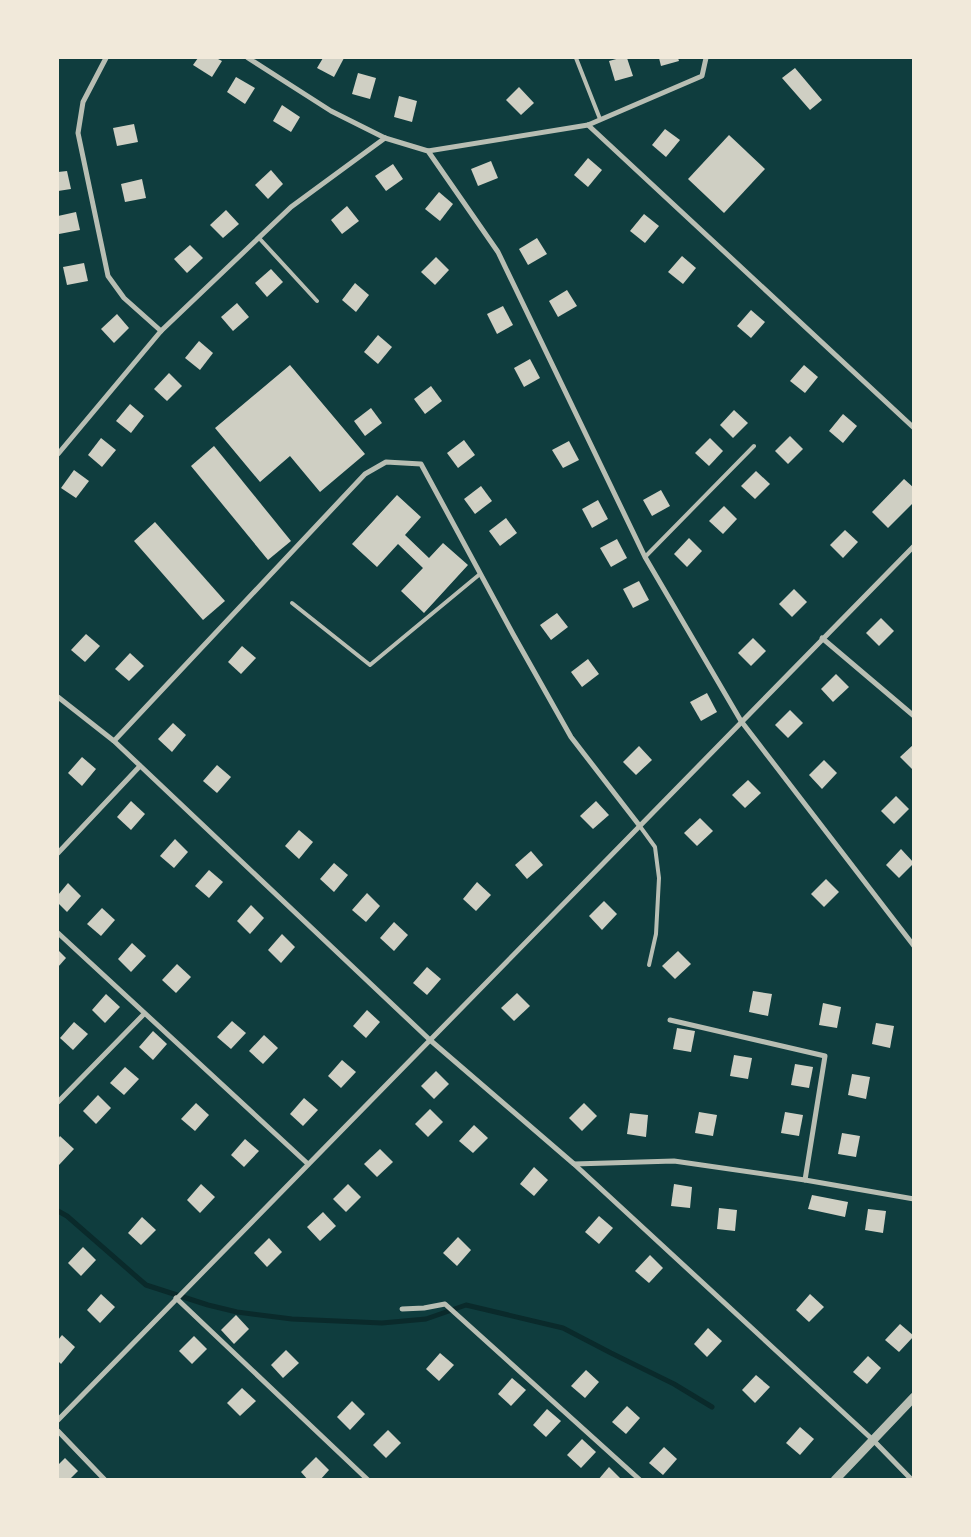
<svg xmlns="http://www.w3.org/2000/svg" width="971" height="1537" font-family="Manrope,sans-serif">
  <rect width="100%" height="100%" fill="#0f3d3e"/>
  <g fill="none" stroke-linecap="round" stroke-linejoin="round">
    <polyline stroke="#0a2a2b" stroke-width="5" points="58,1211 67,1216 146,1285 208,1305 237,1312 292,1319 382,1323 426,1319 466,1305 563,1328 611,1353 674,1384 712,1407"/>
  </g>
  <g fill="#cfcfc3">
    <polygon points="198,58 216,58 222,61 212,77 193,65"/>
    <polygon points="323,58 344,58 334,77 317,68"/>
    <polygon points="620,58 627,58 633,76 615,81 609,61"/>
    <polygon points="659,58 678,58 679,61 661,66"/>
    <polygon points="795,68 822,100 810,110 782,78"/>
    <polygon points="358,73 376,78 370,99 352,94"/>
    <polygon points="236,77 255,88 245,104 227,92"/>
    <polygon points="519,87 534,103 521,115 506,100"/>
    <polygon points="399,96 417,101 412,122 394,117"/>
    <polygon points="282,105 300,117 291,132 273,121"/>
    <polygon points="134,124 138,142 117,146 113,128"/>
    <polygon points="665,129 680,140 666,157 652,145"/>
    <polygon points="729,135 765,169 724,213 688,179"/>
    <polygon points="588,158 602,170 588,187 574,175"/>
    <polygon points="491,161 498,178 478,186 471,169"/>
    <polygon points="393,164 403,179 386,191 375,176"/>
    <polygon points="271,170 283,184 268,199 255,185"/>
    <polygon points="67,171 71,189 58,191 58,172"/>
    <polygon points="142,179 146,198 125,202 121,184"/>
    <polygon points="439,192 453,204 440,221 425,209"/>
    <polygon points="347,206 359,221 342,234 331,220"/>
    <polygon points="226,210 239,224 223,238 210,225"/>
    <polygon points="76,212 80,230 59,234 58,216"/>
    <polygon points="644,214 659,226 645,243 630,231"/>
    <polygon points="537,238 547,254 528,265 519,249"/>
    <polygon points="190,245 203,258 187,273 174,259"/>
    <polygon points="682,256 696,268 683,284 668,272"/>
    <polygon points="436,257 449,270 435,285 421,272"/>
    <polygon points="84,263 88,281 67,285 63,267"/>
    <polygon points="271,269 283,282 267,297 255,283"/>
    <polygon points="355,283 369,295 356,312 342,300"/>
    <polygon points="567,290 577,306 558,317 549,301"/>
    <polygon points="237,303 249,317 233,331 221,317"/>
    <polygon points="503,306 513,325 497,334 487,314"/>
    <polygon points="751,310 765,322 751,338 737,326"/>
    <polygon points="117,314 129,328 114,343 101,329"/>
    <polygon points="378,335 392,347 378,364 364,352"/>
    <polygon points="199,341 213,353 200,370 185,358"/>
    <polygon points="530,359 540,378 524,387 514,368"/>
    <polygon points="290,365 365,454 320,492 290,456 260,482 215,428"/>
    <polygon points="804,365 818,377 805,393 790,381"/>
    <polygon points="169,373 182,386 167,401 154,389"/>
    <polygon points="431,386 442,401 425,414 414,399"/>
    <polygon points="130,404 144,416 131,433 116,421"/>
    <polygon points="371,408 382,423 365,436 354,421"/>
    <polygon points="734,410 748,423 733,438 720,425"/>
    <polygon points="843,414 857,426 843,443 829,431"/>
    <polygon points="790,436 803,449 788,464 775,451"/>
    <polygon points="101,438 116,450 102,467 88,455"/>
    <polygon points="710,438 723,451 709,466 695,453"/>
    <polygon points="464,440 475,455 458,468 447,453"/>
    <polygon points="569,441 579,460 563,468 552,450"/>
    <polygon points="214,446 291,541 268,560 191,466"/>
    <polygon points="74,470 89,481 76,498 61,488"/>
    <polygon points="756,471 770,484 755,499 741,486"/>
    <polygon points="904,479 914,488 914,502 888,528 872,512"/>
    <polygon points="481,486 492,501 475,514 464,499"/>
    <polygon points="661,490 670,506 652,516 643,500"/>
    <polygon points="397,495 421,517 405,535 429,558 443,543 468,565 424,613 401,591 423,568 398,544 377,567 352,544"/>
    <polygon points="598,500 608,519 592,528 582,509"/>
    <polygon points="724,506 737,519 723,534 709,521"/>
    <polygon points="506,518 517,533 500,546 489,531"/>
    <polygon points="155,522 225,601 203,620 134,541"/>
    <polygon points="845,530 858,542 843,558 830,545"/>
    <polygon points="689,538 702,551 687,567 674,554"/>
    <polygon points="617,539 627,558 611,567 600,548"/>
    <polygon points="639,581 649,600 633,608 623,589"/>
    <polygon points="794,589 807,602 792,617 779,604"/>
    <polygon points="557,613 568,627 551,640 540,625"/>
    <polygon points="881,618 894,631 879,646 866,633"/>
    <polygon points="86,634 100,646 85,662 71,650"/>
    <polygon points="753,638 766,651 751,666 738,653"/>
    <polygon points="242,646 256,658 241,674 228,662"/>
    <polygon points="130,653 144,666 129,681 115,669"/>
    <polygon points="588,659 599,674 582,687 571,672"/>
    <polygon points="836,674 849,687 833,702 821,689"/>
    <polygon points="707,693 717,712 701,721 690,702"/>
    <polygon points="790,710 803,723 788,738 775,725"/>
    <polygon points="173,723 186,735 172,752 158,739"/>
    <polygon points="914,744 914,771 900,757"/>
    <polygon points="639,746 652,760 636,775 623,762"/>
    <polygon points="82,757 96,769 82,786 68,773"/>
    <polygon points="824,760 837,773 822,789 809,775"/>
    <polygon points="217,765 231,777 217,793 203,781"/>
    <polygon points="748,780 761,793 745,808 732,795"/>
    <polygon points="896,796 909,809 894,824 881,811"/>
    <polygon points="131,801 145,814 131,830 117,817"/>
    <polygon points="596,801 609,815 593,829 580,816"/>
    <polygon points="700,818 713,831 697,846 684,833"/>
    <polygon points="299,830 313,842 299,859 285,846"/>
    <polygon points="175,839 188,852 174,868 160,856"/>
    <polygon points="901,849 914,863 899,878 886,865"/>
    <polygon points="531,851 543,865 527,879 515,865"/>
    <polygon points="334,863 348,875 334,892 320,879"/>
    <polygon points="209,870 223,882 209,898 195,886"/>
    <polygon points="826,879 839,892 824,907 811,894"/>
    <polygon points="477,882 491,895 476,911 463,899"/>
    <polygon points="68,883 81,896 67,912 58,903 58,895"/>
    <polygon points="367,893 380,906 366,922 352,910"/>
    <polygon points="604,901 617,914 602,930 589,916"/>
    <polygon points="251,905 264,918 250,934 237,921"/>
    <polygon points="102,908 115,920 101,936 87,924"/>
    <polygon points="394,922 408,935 394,951 380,938"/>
    <polygon points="282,934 295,947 281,963 268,950"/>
    <polygon points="132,943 146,956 131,972 118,959"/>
    <polygon points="58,950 66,958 58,967"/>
    <polygon points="678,951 691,964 675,979 662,966"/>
    <polygon points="177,964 191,977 176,993 162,980"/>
    <polygon points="427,967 441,979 427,995 413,983"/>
    <polygon points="753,991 772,994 768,1016 749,1012"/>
    <polygon points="517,993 530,1006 514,1021 501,1008"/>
    <polygon points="106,994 120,1007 105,1023 92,1010"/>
    <polygon points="823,1003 841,1007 837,1028 819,1025"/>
    <polygon points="367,1010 380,1022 366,1038 353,1026"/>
    <polygon points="232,1021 246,1033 231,1049 217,1037"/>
    <polygon points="74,1022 88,1034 73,1050 60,1038"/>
    <polygon points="876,1023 894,1026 890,1048 872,1044"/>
    <polygon points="677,1028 695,1031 691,1052 673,1049"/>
    <polygon points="153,1031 167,1044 153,1060 139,1047"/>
    <polygon points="264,1035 278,1048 263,1064 249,1051"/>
    <polygon points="734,1055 752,1058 748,1079 730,1076"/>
    <polygon points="342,1060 356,1072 341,1088 328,1076"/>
    <polygon points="795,1064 813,1067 809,1088 791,1085"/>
    <polygon points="125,1067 139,1079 124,1095 110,1083"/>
    <polygon points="436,1071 449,1084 434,1099 421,1086"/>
    <polygon points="852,1074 870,1077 866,1099 848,1095"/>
    <polygon points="98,1095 111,1108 96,1124 83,1111"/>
    <polygon points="304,1098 318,1110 303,1126 290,1114"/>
    <polygon points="196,1103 209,1115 195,1131 181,1119"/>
    <polygon points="584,1103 597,1116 582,1131 569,1118"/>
    <polygon points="430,1109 443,1122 428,1137 415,1124"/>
    <polygon points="699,1112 717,1115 713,1136 695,1133"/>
    <polygon points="785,1112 803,1115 799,1136 781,1133"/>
    <polygon points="630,1113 648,1115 646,1137 627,1134"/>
    <polygon points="474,1125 488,1138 473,1153 459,1141"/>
    <polygon points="842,1133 860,1136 856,1157 838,1154"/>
    <polygon points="60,1136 74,1149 59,1165 58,1163 58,1139"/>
    <polygon points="245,1139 259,1151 244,1167 231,1155"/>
    <polygon points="380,1149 393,1162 377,1177 364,1164"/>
    <polygon points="534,1167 548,1180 534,1196 520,1184"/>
    <polygon points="201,1184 215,1197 200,1213 187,1200"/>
    <polygon points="348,1184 361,1197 346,1212 333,1199"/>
    <polygon points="674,1184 692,1187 690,1208 671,1206"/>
    <polygon points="812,1195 848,1202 845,1217 808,1209"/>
    <polygon points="719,1208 737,1210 735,1231 717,1229"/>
    <polygon points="868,1209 886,1211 883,1233 865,1230"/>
    <polygon points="323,1212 336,1226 320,1241 307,1227"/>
    <polygon points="599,1216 613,1228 599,1244 585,1232"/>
    <polygon points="142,1217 156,1230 141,1245 128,1233"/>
    <polygon points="458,1237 471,1250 457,1266 443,1253"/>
    <polygon points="269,1238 282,1252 267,1267 254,1253"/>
    <polygon points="83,1247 96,1260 81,1276 68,1263"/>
    <polygon points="650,1255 663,1268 649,1283 635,1271"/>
    <polygon points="101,1294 115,1307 100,1323 87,1310"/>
    <polygon points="810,1294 824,1307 809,1322 796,1310"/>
    <polygon points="236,1315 249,1329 234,1344 221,1330"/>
    <polygon points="900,1324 914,1336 899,1352 885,1340"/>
    <polygon points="708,1328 722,1341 707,1357 694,1344"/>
    <polygon points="62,1335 75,1347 61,1364 58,1361 58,1340"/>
    <polygon points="194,1336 207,1349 192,1364 179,1351"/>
    <polygon points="286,1350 299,1363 283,1378 271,1365"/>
    <polygon points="440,1353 454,1365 439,1381 426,1369"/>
    <polygon points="868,1356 881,1368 867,1384 853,1372"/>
    <polygon points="586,1370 599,1382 585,1398 571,1386"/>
    <polygon points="756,1375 770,1387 755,1403 742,1390"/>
    <polygon points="512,1378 526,1390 511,1406 498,1394"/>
    <polygon points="242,1388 256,1401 240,1416 227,1403"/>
    <polygon points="352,1401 365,1414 350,1430 337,1417"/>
    <polygon points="627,1406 640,1418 626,1434 612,1422"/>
    <polygon points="547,1409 561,1421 546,1437 533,1425"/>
    <polygon points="800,1427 814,1439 800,1455 786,1443"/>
    <polygon points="388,1430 401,1443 386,1458 373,1445"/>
    <polygon points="582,1439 596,1452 581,1468 567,1455"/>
    <polygon points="664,1447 677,1459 663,1475 649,1463"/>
    <polygon points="316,1457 329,1470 320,1480 308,1480 301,1472"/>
    <polygon points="65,1458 78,1471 69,1480 58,1480 58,1465"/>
    <polygon points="609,1467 622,1480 598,1480"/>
  </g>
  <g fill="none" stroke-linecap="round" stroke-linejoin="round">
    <g stroke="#b8beb3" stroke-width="4">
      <polyline points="576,58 600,119"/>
      <polyline points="259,238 317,301"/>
      <polyline points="645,557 754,446"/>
      <polyline points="292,603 370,665 480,574"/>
      <polyline points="639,825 655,847 659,878 656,934 649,965"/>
    </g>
    <g stroke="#b8beb3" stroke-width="5">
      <polyline points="106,58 83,102 78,133 108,276 124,298 161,331"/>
      <polyline points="248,58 331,111 385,138 428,151 498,252 645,557 741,721 914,946"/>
      <polyline points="588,125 914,428"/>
      <polyline points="428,151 588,125 702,76 706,58"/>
      <polyline points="58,454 161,331 291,207 385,138"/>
      <polyline points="822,638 914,716"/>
      <polyline points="58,697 114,741 430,1040 574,1164 873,1440 912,1480"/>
      <polyline points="114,741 365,474 386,462 421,464 513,634 571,737 639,825"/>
      <polyline points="58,853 140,766"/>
      <polyline points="58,933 308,1164"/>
      <polyline points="670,1020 825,1056 805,1180"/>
      <polyline points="58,1102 144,1014"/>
      <polyline points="574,1164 674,1161 805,1180 914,1199"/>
      <polyline points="176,1298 368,1480"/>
      <polyline points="402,1309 424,1308 445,1304 640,1480"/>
      <polyline points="58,1420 914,546"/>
      <polyline points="58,1431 105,1480"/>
    </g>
    <polyline stroke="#b8beb3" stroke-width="9" points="835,1480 914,1397"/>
  </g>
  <rect width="971" height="1537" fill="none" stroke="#f1e9da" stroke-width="118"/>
</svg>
